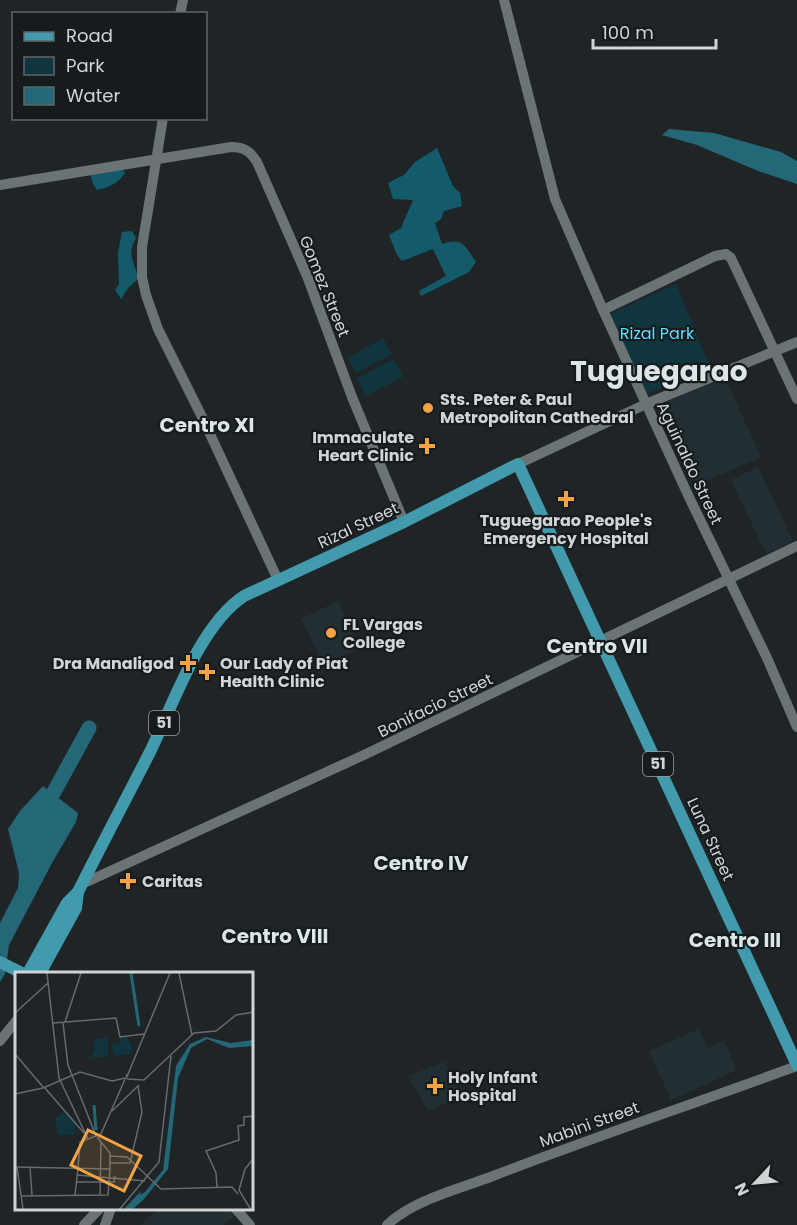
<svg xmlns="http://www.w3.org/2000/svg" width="797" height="1225" font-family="Poppins,sans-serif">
  <rect width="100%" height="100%" fill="#1f2527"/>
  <g fill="#222f32">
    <polygon points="724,376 761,457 695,486 658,406"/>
    <polygon points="758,467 793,541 766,554 731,480"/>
    <polygon points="338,601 360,648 331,662 323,662 301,619"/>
    <polygon points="699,1029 707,1048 724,1041 737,1070 671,1100 649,1051"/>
    <polygon points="445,1062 461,1096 428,1111 408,1076"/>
    <polygon points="159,1209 232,1209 237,1214 223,1225 141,1225"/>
  </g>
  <g fill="#10353e">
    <polygon points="676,284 710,368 646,394 609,314"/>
    <polygon points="383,338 392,354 356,373 348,358"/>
    <polygon points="394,359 403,377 366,396 357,378"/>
  </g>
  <g fill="#135b6b">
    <path d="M437,148L453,186L460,193L462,206L444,211L441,219L435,223L442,244C463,237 465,246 476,262L469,272L421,296L419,291L446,276L433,249L402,261L397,255L389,235L401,228L413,200L393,199L388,183L404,175L415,162Z"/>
    <path d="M120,165L125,173C117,184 110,187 97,190L93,184L90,173Z"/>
    <path d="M132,231L136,238C126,254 135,262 138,279L128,288L121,299L115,290L119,284L118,253L122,232Z"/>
  </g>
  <g fill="#246878">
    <polygon points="669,129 714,133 781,152 797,161 797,184 758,171 697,145 662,135"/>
    <polygon points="43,786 78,813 76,822 52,863 9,945 5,974 0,982 0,923 18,888 19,873 8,829 20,811"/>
  </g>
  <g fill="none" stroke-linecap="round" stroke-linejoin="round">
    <polyline stroke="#246878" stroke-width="15" points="44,810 89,728"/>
    <g stroke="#6b7375" stroke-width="10">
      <polyline points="504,0 555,199 603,310 688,495 767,658 797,727"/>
      <polyline points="180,14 183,0"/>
      <polyline points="163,118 142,247 142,277 146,295 158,329 203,419 278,580"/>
      <path d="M0,185L231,147C244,147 250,151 257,162L307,276L352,397L404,522"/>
      <polyline points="603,310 715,256 726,254 731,258 797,399"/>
      <polyline points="518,464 646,404 797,342"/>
      <polyline points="82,884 366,754 797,546"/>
      <polyline points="0,1041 16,1021"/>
      <polyline points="235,1208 250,1225"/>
      <polyline points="84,1225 100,1208"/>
      <polyline points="105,1225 111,1208"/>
      <path d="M387,1225C413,1200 459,1189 493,1176C594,1137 696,1103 797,1066"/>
    </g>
    <g stroke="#429aad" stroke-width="12">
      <polyline points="0,962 22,973"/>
      <path d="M28,973L67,903L78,892C102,844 127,797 151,750C174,702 200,625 244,596L404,522L518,464L797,1065"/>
      <polyline points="40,973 76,908 78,892"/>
    </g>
  </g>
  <g fill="#f4a344" stroke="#161c1d" stroke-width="2">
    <circle cx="428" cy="408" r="6"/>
    <path d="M424 437h6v6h6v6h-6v6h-6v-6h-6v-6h6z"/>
    <path d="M563 490h6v6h6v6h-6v6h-6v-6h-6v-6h6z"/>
    <circle cx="331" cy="633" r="6"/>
    <path d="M185 654h6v6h6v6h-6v6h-6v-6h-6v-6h6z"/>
    <path d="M204 663h6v6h6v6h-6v6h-6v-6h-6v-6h6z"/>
    <path d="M125 872h6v6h6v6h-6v6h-6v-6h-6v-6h6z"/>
    <path d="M432 1077h6v6h6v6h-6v6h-6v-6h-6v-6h6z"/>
  </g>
  <g text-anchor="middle" stroke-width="4.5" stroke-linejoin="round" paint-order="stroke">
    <g fill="#161c1d" stroke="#989d9e" stroke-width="1.5">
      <rect x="149" y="711" width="30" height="24" rx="4.5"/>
      <rect x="643" y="752" width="30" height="24" rx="4.5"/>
    </g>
    <g font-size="15" font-weight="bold" fill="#d0d4d5">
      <text x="164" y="728">51</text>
      <text x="658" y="769">51</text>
    </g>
    <g font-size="16" fill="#d0d4d5" stroke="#161c1d">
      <text transform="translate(325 286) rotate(68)" y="6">Gomez Street</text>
      <text transform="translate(690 463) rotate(65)" y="6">Aguinaldo Street</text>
      <text transform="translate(358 525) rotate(-25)" y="6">Rizal Street</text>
      <text transform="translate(435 705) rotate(-26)" y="6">Bonifacio Street</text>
      <text transform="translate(711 839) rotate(65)" y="6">Luna Street</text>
      <text transform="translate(589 1124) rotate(-20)" y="6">Mabini Street</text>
    </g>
    <g font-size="16" fill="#5fdefd" stroke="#161c1d">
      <text x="657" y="339">Rizal Park</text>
    </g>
    <g font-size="16" font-weight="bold" fill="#d0d4d5" stroke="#161c1d" text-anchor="start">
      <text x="440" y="405">Sts. Peter &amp; Paul<tspan x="440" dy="18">Metropolitan Cathedral</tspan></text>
      <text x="414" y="443" text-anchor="end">Immaculate<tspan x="414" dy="18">Heart Clinic</tspan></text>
      <text x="566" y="526" text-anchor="middle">Tuguegarao People's<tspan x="566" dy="18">Emergency Hospital</tspan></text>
      <text x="343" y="630">FL Vargas<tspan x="343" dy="18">College</tspan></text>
      <text x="174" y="669" text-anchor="end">Dra Manaligod</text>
      <text x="220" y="669">Our Lady of Piat<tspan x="220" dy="18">Health Clinic</tspan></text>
      <text x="142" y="887">Caritas</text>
      <text x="448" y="1083">Holy Infant<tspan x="448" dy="18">Hospital</tspan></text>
    </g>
    <g font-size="20" font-weight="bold" fill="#dde5e8" stroke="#161c1d">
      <text x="207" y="432">Centro XI</text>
      <text x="597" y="653">Centro VII</text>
      <text x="421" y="870">Centro IV</text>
      <text x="275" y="943">Centro VIII</text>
      <text x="735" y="947">Centro III</text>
    </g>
    <g font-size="28" font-weight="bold" fill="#dde5e8" stroke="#161c1d">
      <text x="659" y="381">Tuguegarao</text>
    </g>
  </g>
  <g transform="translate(15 972)">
    <rect width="238" height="238" fill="#1f2527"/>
    <path d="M111,64L118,76L115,82L99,84L97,72L105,71V65ZM93,65V85H75L80,78L79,68ZM50,139L62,154L58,158L61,162L43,163L40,147Z" fill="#10353e"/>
    <path d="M191,65L216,71L238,68V74L214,76L192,67L176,76L163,106L153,197L129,227L117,238H108L126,219L125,223L130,220L148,198L161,94L175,72Z" fill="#246878"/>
    <path fill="none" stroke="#246878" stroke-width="3" d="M116,1L124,54M79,133L81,158"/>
    <path fill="none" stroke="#666b6d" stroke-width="1.5" d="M32,1L44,106L73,167M164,1L177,63M0,41L33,11M50,50L66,1M38,51L101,46L105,65L129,62M48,51L53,93L81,164M0,82L28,115M112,102L111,107L155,1M112,107L129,108L179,61L201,59L221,43L239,40M29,115L69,161M0,122L28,116L65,100L97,109L110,106M97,139L124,113M95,184L112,185L146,217L217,215L223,222M95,191H115L127,140L123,114M0,195L95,197V181L82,165M2,195L8,237M15,195L17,223M63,196L65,170L86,162L110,107M62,203L130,209M61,210H99L100,204M202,215L201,201L191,179L224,168L223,154L229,153V145L239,144M60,223L63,196M85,223L86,170M6,224L93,223L95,197M104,238L144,190L156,84M236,238L224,218L230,197L239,186"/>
    <path fill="#f4a344" fill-opacity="0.15" stroke="#f4a344" stroke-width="3" d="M73,158L126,184L109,219L56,193Z"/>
    <rect width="238" height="238" fill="none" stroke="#d0d4d5" stroke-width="3"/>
  </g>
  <rect x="12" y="12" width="195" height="108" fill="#161c1d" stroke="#606667" stroke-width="1.5"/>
  <rect x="24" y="32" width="30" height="9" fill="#429aad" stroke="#606667" stroke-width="1.5"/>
  <text x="66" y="42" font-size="18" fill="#d0d4d5">Road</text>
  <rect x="24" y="57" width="30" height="18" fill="#10353e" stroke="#606667" stroke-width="1.5"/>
  <text x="66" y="72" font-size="18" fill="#d0d4d5">Park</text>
  <rect x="24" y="87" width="30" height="18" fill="#246878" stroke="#606667" stroke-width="1.5"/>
  <text x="66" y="102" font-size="18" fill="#d0d4d5">Water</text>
  <g transform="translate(755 1183) rotate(244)" stroke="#161c1d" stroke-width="4.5" paint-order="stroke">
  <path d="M0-4.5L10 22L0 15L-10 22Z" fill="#d0d4d5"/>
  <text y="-9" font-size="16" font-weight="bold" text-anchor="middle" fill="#d0d4d5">N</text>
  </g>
  <path d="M593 39v9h123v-9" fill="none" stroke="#d0d4d5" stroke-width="3"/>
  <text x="602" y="39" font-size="18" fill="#d0d4d5" stroke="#161c1d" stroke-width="4.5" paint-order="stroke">100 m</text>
</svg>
